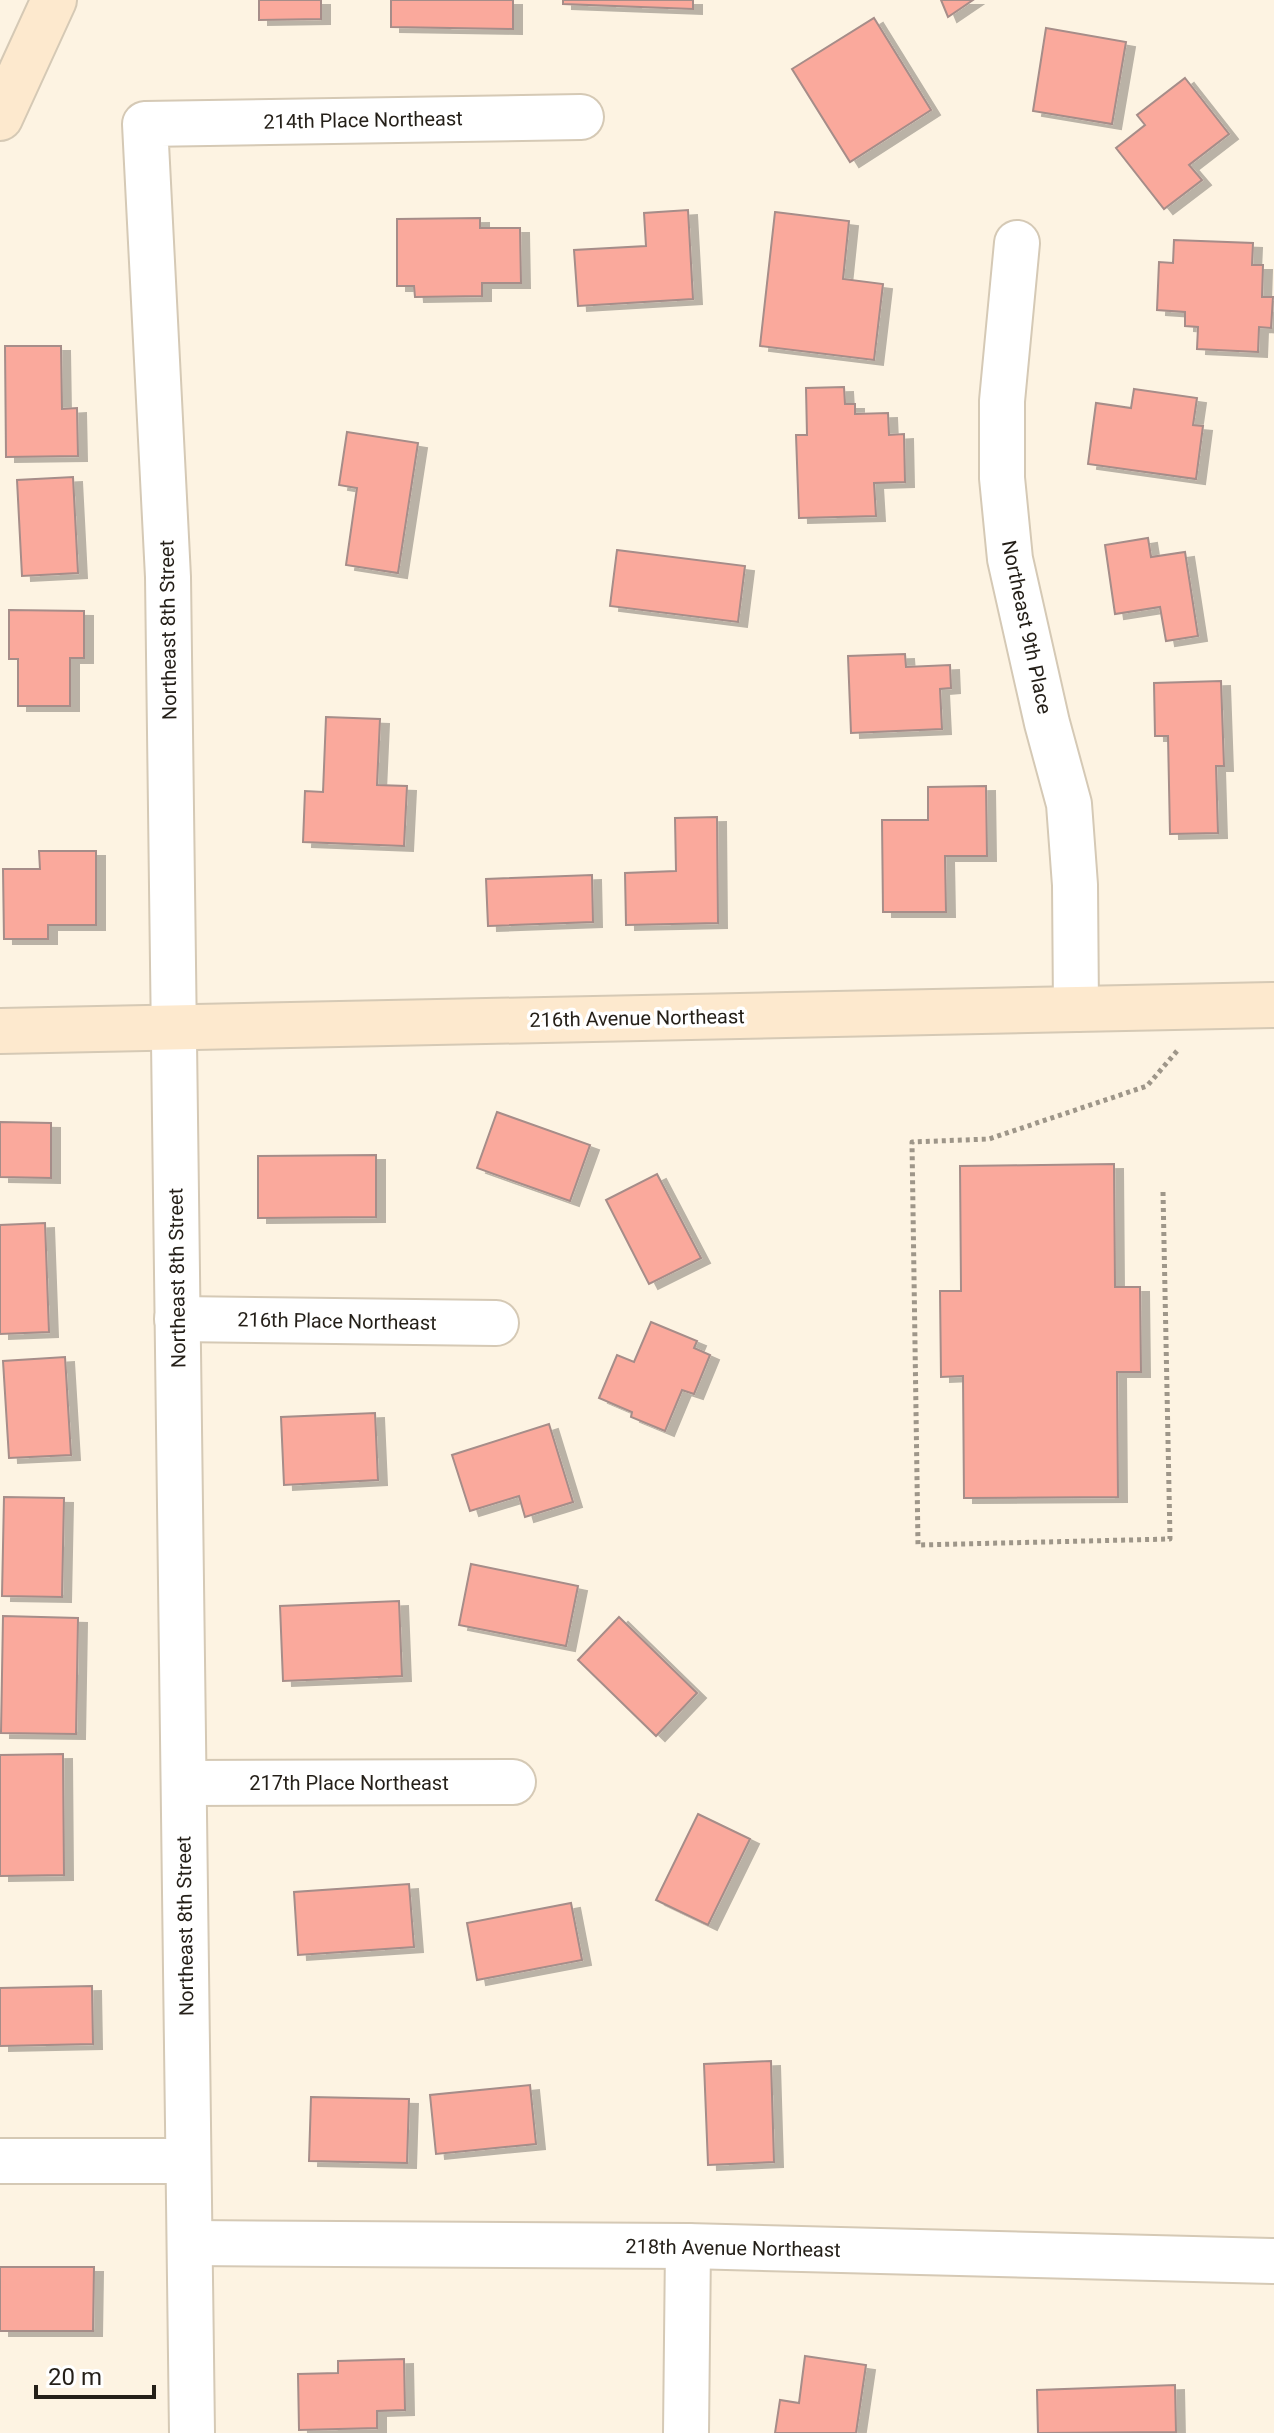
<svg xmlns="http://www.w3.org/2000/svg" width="1274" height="2433" font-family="Roboto,sans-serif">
  <defs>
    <filter id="shadow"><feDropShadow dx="9" dy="5" stdDeviation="0" flood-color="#0004"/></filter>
  </defs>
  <rect width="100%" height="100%" fill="#fdf3e2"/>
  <g fill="#faa99c" stroke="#a68d89" stroke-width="2" filter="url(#shadow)">
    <polygon points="259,0 321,0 321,19 259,20"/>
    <polygon points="391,0 513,0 513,29 391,27"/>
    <polygon points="563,0 693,0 693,9 563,4"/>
    <polygon points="941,0 973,0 948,17"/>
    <polygon points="874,18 931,110 850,162 792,69"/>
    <polygon points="1046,28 1126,42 1112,124 1033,111"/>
    <polygon points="1185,78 1229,134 1189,165 1202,180 1164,209 1116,148 1145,125 1137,115"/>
    <polygon points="688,210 693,299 578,306 574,250 646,246 644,213"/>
    <polygon points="775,212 849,221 843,279 883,284 874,360 760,346"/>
    <polygon points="480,218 480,228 520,228 521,283 482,283 482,296 415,297 414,286 397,286 397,219"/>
    <polygon points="1174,240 1253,243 1252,265 1263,265 1262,297 1273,297 1271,328 1259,327 1258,352 1197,349 1198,327 1185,326 1185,312 1157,310 1159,262 1173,263"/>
    <polygon points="5,346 61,346 62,409 77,408 78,456 6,457"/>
    <polygon points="844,387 845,404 855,404 855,414 888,413 889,435 904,434 905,482 874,483 876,516 799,518 796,435 807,435 806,388"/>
    <polygon points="1134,389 1197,398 1193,425 1203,426 1196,479 1088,464 1096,403 1131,408"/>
    <polygon points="347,432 418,443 398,573 346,565 357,488 339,485"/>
    <polygon points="73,477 78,573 22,576 17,480"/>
    <polygon points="1148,538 1151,557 1185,552 1198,636 1166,641 1160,607 1115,614 1105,545"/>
    <polygon points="617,550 745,566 738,622 610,606"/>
    <polygon points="9,610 84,611 84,658 70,658 70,706 18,706 18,659 9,659"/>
    <polygon points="905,654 906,667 950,665 951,688 940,689 942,729 851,733 848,656"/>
    <polygon points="1221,681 1224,766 1216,766 1218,833 1170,834 1168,736 1155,736 1154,683"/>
    <polygon points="326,717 380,719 377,785 407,786 404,846 303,842 305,791 323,792"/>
    <polygon points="986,786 987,856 945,856 946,912 883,912 882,820 928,820 928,787"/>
    <polygon points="717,817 718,923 626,925 625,873 676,871 675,818"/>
    <polygon points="39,851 96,851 96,925 48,925 48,939 4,939 3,869 40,869"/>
    <polygon points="592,875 593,922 488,926 486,879"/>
    <polygon points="497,1112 590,1145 570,1201 477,1168"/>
    <polygon points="0,1122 51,1123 51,1178 0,1177"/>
    <polygon points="376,1155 376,1217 258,1218 258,1156"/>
    <polygon points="1114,1164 1115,1287 1140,1287 1141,1372 1117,1372 1118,1497 964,1498 963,1376 941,1377 940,1291 961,1291 960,1166"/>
    <polygon points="657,1174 701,1258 649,1284 606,1200"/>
    <polygon points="45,1223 49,1332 0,1334 0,1225"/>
    <polygon points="651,1322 697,1341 694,1348 710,1355 694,1394 682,1390 665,1431 631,1417 632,1412 599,1398 617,1355 634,1362"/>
    <polygon points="65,1357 71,1455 9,1458 3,1361"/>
    <polygon points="375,1413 378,1480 284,1485 281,1417"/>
    <polygon points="549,1424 573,1502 525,1517 519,1496 470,1511 452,1455"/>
    <polygon points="4,1497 64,1498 62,1597 2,1596"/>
    <polygon points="471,1564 578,1586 566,1646 459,1625"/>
    <polygon points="399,1601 402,1676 283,1681 280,1606"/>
    <polygon points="3,1616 78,1618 76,1734 1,1733"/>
    <polygon points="619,1617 697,1693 656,1736 578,1660"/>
    <polygon points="63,1754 64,1875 0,1876 0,1755"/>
    <polygon points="698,1814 750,1839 708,1925 656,1900"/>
    <polygon points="409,1884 414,1947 298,1955 294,1892"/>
    <polygon points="571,1903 582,1960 477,1980 467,1923"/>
    <polygon points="92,1986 93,2044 0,2046 0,1988"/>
    <polygon points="771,2061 774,2162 708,2165 704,2064"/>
    <polygon points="530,2085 536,2144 436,2154 430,2095"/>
    <polygon points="311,2097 409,2099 407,2163 309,2161"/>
    <polygon points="0,2267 94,2267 93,2331 0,2331"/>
    <polygon points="805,2356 866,2365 856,2433 775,2433 780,2400 799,2403"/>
    <polygon points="404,2359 405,2410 377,2411 377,2428 299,2430 298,2374 338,2373 338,2361"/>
    <polygon points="1175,2385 1176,2432 1038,2433 1037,2390"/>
  </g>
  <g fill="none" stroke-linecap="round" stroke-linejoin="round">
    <g stroke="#d5c9b5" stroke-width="48">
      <g id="street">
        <polyline points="1017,243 1002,401 1002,478 1010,559 1047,723 1069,804 1075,885 1076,1009"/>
        <polyline points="177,1319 496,1323"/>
        <polyline points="184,1783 513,1782"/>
        <polyline points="0,2161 188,2161"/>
        <polyline points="191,2243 688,2246 1274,2261"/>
        <polyline points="192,2433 168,577 145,124 581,117"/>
        <polyline points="686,2433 688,2246"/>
      </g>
    </g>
    <g stroke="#d5c9b5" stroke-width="48">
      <g id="secondary">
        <polyline points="0,118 54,0"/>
        <polyline points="0,1031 1274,1005"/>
      </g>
    </g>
    <polyline stroke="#9e9689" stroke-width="5" stroke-dasharray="4 4" stroke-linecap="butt" points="1163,1192 1170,1539 918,1545 912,1142 989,1139 1147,1086 1177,1051"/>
    <use href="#street" stroke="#fff" stroke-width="44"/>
    <use href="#secondary" stroke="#fde9ce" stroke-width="44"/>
  </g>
  <g text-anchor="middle" stroke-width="7" stroke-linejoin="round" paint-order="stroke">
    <g font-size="20" fill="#241f18" stroke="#fff">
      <text transform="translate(363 120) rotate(-1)" y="7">214th Place Northeast</text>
      <text transform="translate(1027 627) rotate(78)" y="7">Northeast 9th Place</text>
      <text transform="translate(168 630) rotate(-91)" y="7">Northeast 8th Street</text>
      <text transform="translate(637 1018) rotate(-1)" y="7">216th Avenue Northeast</text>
      <text transform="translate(177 1278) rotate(-91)" y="7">Northeast 8th Street</text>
      <text transform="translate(337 1321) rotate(1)" y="7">216th Place Northeast</text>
      <text x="349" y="1790">217th Place Northeast</text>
      <text transform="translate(185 1926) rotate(-91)" y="7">Northeast 8th Street</text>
      <text transform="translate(733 2248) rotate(1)" y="7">218th Avenue Northeast</text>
    </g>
  </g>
  <path d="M36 2385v12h118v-12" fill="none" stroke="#241f18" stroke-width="4"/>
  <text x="48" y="2385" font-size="24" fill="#241f18" stroke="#ffffff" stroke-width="6" paint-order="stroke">20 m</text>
</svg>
